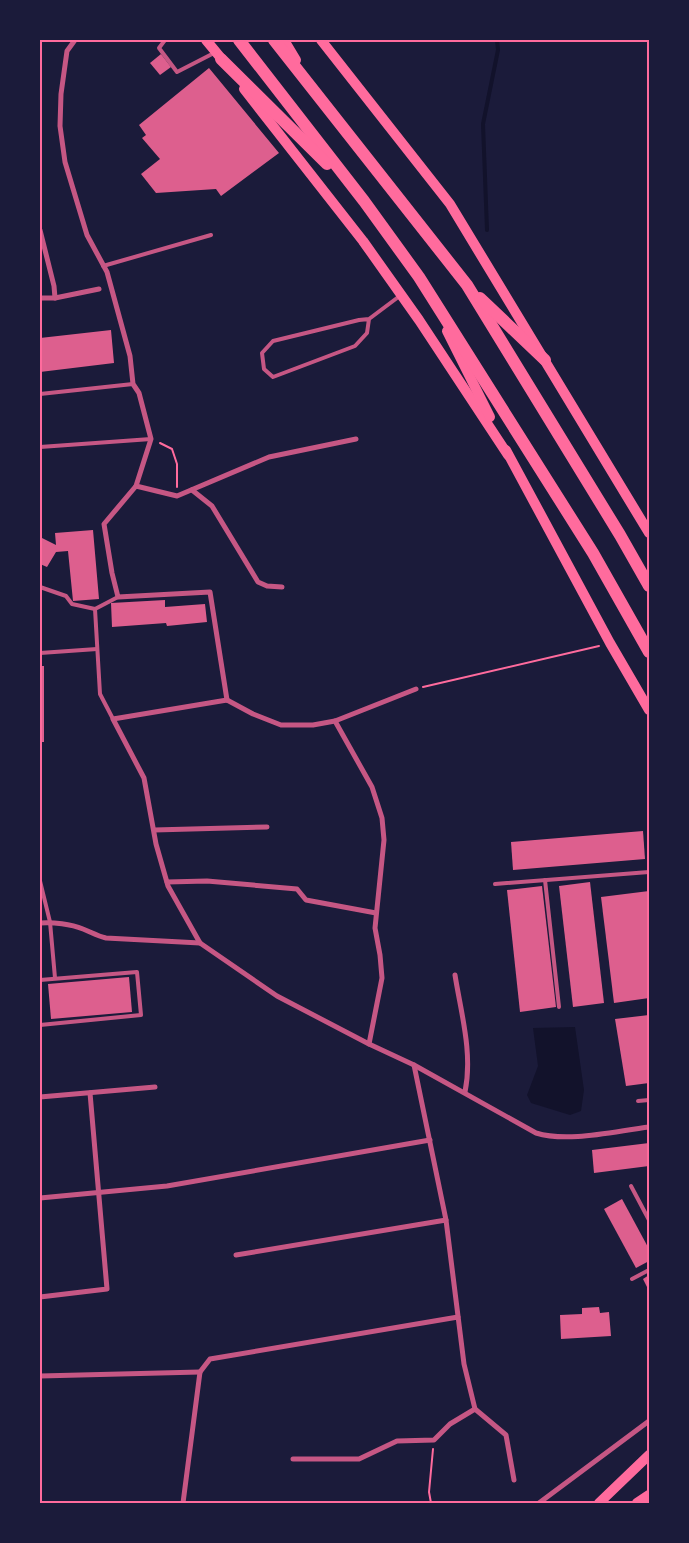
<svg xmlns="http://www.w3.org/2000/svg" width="689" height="1543" font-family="Quicksand,sans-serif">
  <rect width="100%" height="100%" fill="#1b1b3a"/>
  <polygon fill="#12122b" points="575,1027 584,1090 581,1111 570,1115 531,1103 527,1095 538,1066 533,1028"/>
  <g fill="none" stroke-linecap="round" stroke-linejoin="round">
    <polyline stroke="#12122b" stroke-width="4" points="487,230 483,124 498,50 497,40"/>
  </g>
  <g fill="#dd5f8e">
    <polygon points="161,54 171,67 160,75 150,63"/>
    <polygon points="209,68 279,153 221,196 216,189 156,193 141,174 160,159 142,138 146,135 139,125"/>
    <polygon points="111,330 114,363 40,372 40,338"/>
    <polygon points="93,530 99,599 73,601 68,551 56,552 47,567 40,564 40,537 56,545 55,533"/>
    <polygon points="165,600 165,607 205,604 207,622 167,626 166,623 112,627 111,603"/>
    <rect x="40" y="666" width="4" height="76"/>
    <polygon points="643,831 645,859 513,870 511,842"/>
    <polygon points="590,882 604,1003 573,1007 559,886"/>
    <polygon points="542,886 556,1007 520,1012 507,890"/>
    <polygon points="649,891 649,998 614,1003 601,897"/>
    <polygon points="129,977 132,1012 51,1019 48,984"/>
    <polygon points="649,1015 649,1083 626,1086 615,1019"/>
    <polygon points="649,1143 649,1166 594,1173 592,1150"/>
    <polygon points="622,1199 649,1249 649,1261 636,1268 604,1209"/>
    <polygon points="649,1275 649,1291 643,1279"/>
    <polygon points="599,1307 600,1313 609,1312 611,1336 561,1339 560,1315 582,1314 582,1308"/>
  </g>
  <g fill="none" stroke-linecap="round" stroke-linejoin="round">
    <g stroke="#ff6b9d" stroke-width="2">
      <polyline points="160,443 172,449 177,464 177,487"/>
      <polyline points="423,687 599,646"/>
      <polyline points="431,1503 429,1492 433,1449"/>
    </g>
    <g stroke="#c65784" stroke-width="4">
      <polyline points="165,40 159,48 177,72 216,52"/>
      <polyline points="103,266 211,235"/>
      <polyline points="369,319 359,320 273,341 262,353 264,369 273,377 355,346 367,333 369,319 401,295"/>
      <polyline points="40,394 133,384"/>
      <polyline points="40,447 151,439"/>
      <polyline points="40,587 66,596 72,604 95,609 100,694 113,719"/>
      <polyline points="95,609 118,597"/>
      <polyline points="40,653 97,649"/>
      <polyline points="545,880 559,1007"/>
      <polyline points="40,881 50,922 55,978"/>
      <polyline points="495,884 649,872"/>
      <polyline points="40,980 137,972 141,1015 40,1025 40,1023"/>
      <polyline points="638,1101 649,1100"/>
      <polyline points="631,1186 649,1220"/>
      <polyline points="632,1279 649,1270"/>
    </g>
    <g stroke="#c65784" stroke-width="5">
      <polyline points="75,40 67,51 61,94 60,126 65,162 87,235 107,272 130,356 133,384 139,393 151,439 136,486 104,524 112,573 118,597 210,592 227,700"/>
      <polyline points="40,230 54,286 55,298 40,298"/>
      <polyline points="55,298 99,289"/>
      <polyline points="136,486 177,496 269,457 356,439"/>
      <polyline points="192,490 212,506 258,582 267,586 282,587"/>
      <path d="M227,700L113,719L144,778L156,844L168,886L200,943L277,996L369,1044L414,1065L536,1133C568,1143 615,1131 649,1127"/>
      <polyline points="227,700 253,714 281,725 313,725 335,721 416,689"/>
      <polyline points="335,721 372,787 382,818 384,840 375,928 380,955 382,978 369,1044"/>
      <polyline points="154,830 267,827"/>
      <polyline points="167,882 207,881 297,889 306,900 376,913"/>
      <path d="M40,923C53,922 71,924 83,929C91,932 97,936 106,938L200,943"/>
      <path d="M455,975C461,1013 473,1053 465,1092"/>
      <polyline points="414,1065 446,1220 464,1364 475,1409 506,1435 514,1480"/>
      <polyline points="40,1097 155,1087"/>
      <polyline points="40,1198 167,1186 430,1140"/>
      <polyline points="236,1255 446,1220"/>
      <polyline points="40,1297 107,1289 90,1093"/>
      <polyline points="40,1376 200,1372"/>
      <polyline points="293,1459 359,1459 397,1441 434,1440 450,1424 475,1409"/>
      <polyline points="183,1503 200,1372 210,1359 458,1317"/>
      <polyline points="539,1503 649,1421"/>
    </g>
    <g stroke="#ff6b9d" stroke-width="10">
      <polyline points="206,40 225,63"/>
      <polyline points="284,40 296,60"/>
      <polyline points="321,40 450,204 649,533"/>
      <polyline points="244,89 363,241 419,320 508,455"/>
      <polyline points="447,331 490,417"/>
      <polyline points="506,450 610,643 649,710"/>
      <polyline points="599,1503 649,1455"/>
      <polyline points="637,1503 649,1495"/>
    </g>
    <g stroke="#ff6b9d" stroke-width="12">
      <polyline points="239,40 364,201 419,277 593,553 649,652"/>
      <polyline points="274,40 467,285 620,535 649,586"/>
      <polyline points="221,59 327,164"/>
      <polyline points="480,298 545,360"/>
    </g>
  </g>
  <rect width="689" height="1543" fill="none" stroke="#1b1b3a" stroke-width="82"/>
  <rect x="41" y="41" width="607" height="1461" fill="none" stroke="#ff6b9d" stroke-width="2"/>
</svg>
